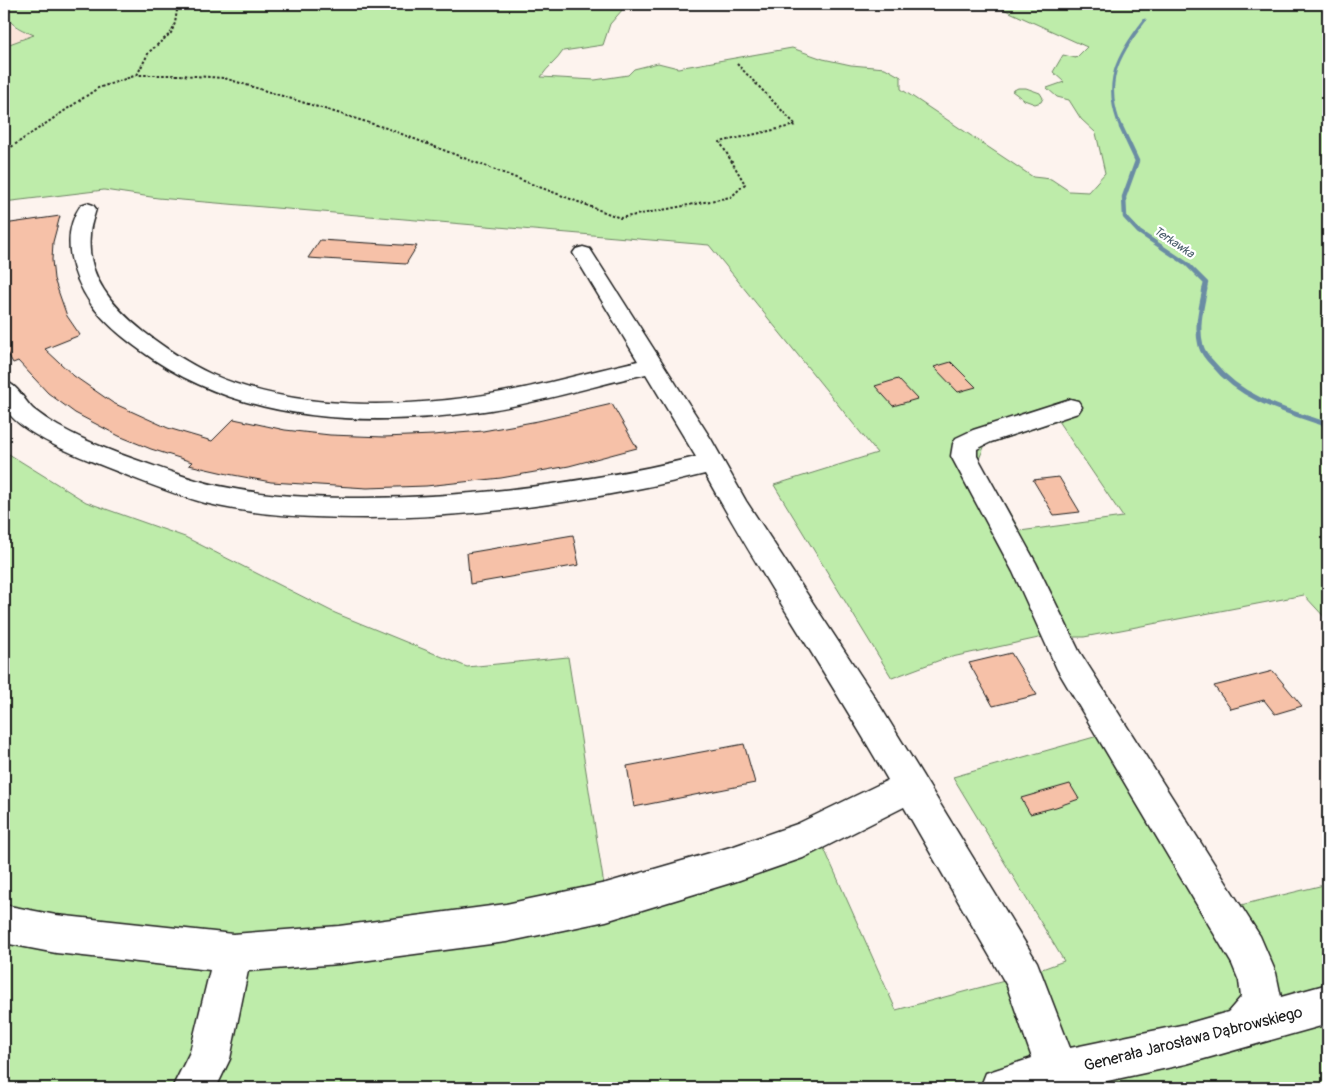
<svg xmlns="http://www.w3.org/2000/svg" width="1332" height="1092" font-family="Pangolin,sans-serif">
  <rect width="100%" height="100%" fill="#fdf3ee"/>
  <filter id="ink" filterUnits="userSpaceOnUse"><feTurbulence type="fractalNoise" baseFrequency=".02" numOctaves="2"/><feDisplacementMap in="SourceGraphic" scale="10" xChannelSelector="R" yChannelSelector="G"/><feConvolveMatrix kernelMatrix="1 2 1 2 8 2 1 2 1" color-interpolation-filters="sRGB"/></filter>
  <g filter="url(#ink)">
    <polygon fill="#fbe4d9" points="4,13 14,27 35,35 4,46"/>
    <g fill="#beecaa" stroke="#6d8463" fill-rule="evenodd">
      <path d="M4,4H617L623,9L610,24L603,45L563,51C557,61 547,67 541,77L595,80L628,75L634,69L658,63L678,68L792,48L823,59L851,65L885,68L901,77V89L1033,177L1051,179L1069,191L1088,192L1105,173L1096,133L1081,119L1069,100L1057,97L1047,88L1064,82L1053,72L1063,55L1076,58L1087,47L992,4H1328V621L1304,595L1084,637H1043L943,659L892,678L774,485L877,453L709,245L158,198L104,190L4,202V46L34,35C18,28 4,23 4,4ZM1058,421L1123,517L1020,531L979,459L985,445Z"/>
      <polygon points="1018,88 1026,88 1040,93 1043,98 1041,102 1035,104 1024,100 1012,91"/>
      <polygon points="4,451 86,502 185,537 335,613 467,667 568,657 609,917 726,885 823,846 896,1010 1023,976 1064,961 953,777 1112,732 1220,910 1328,884 1328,1088 4,1088"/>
    </g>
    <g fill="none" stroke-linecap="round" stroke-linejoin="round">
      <path stroke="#6b8ca4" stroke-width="3" d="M1121,128C1102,83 1117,56 1145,20"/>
      <polyline stroke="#6b8ca4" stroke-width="4.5" points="1121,127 1137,161 1124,197 1125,217 1139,232 1187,264 1206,283 1204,291"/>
      <path stroke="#6b8ca4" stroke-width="5" d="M1205,289C1201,308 1196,327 1201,346C1203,354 1209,360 1214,365C1242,400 1287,411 1328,425"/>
    </g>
    <g fill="#f6c1a8" stroke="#1c1c1c">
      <polygon points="60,216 53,242 52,260 54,279 67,316 80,335 45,349 74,376 113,403 168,428 212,441 234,419 285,430 330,435 384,437 433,435 483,431 538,421 612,404 637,448 569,466 501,478 426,486 367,488 271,482 228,474 189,465 192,462 151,449 119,436 75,413 48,393 18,361 13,363 4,347 4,224"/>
      <polygon points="320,240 417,246 406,264 308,258"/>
      <polygon points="951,362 976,387 958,392 934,367"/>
      <polygon points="898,379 917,399 893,406 875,386"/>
      <polygon points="1059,477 1080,512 1054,515 1033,480"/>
      <polygon points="573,535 579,565 470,584 467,553"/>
      <polygon points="1011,653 1037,695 993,706 969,663"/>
      <polygon points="1273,671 1302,706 1275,714 1264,700 1231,709 1214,686"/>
      <polygon points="744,744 755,783 634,807 627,766"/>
      <polygon points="1070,784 1079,799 1056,807 1030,814 1021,798"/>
    </g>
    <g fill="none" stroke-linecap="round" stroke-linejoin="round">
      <g stroke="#1c1c1c" stroke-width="3">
        <path id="minor" d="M87,203L93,205L96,209C94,217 90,226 90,235C86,277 113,307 144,332C165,348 187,363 211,374C304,415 427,408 524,388C563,380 600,369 638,361L573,253L576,249L583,247L590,249L711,439L746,501L872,693L1037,962L1070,1048L1186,1024L1228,1012L1241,997L1239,981L1232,964L1057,669L1013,572L951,456L953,444L956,438L973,430L1070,399L1078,401L1082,407L1078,413L991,442L977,449V456L1036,563L1079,651L1260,936L1276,973L1281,997L1328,984V1024L1186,1064L1075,1088H980L986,1073L1032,1058L1007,986L904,807L803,858L734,882L606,921L506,942L339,964L248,971L230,1059L216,1088H172L190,1052L210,970L56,953L4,943V905L56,915L233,934L339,926L506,904L606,883L734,846L797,824L888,780C829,677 762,578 705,474C594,501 481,517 367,518C313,518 258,516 205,503C166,492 129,476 91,461C70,453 10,428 4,404C2,398 4,388 4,381C18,385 23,399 33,409C41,415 49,421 58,426C95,447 137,460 177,474C236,495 301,498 363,498C476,497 587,483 696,457L646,374C592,386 539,403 484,411C368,428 238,423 140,350C122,337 104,322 91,304C72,276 59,236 81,205Z"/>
      </g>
      <g stroke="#1c1c1c" stroke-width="2" stroke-dasharray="2.5 2" stroke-linecap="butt">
        <polyline points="137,75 149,52 171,33 175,23 178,4"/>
        <polyline points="4,152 98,88 137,75 180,75 224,78 386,128 620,218 731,197 745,184 720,142 796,125 737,64"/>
      </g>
      <use href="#minor" fill="#fff" fill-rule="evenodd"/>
    </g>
  </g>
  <g text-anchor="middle" stroke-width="4.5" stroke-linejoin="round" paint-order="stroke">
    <g font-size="12" font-style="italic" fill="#4a5d6b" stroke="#fff">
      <text transform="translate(1174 242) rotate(34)" y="4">Terkawka</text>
    </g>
    <g font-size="16" fill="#1c1c1c" stroke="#fff">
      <text transform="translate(1193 1038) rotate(-14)" y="6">Generała Jarosława Dąbrowskiego</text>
    </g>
  </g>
  <rect width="1332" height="1092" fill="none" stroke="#fff" stroke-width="20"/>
  <rect x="10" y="10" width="1312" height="1072" fill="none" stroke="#1c1c1c" stroke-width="2" filter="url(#ink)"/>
</svg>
